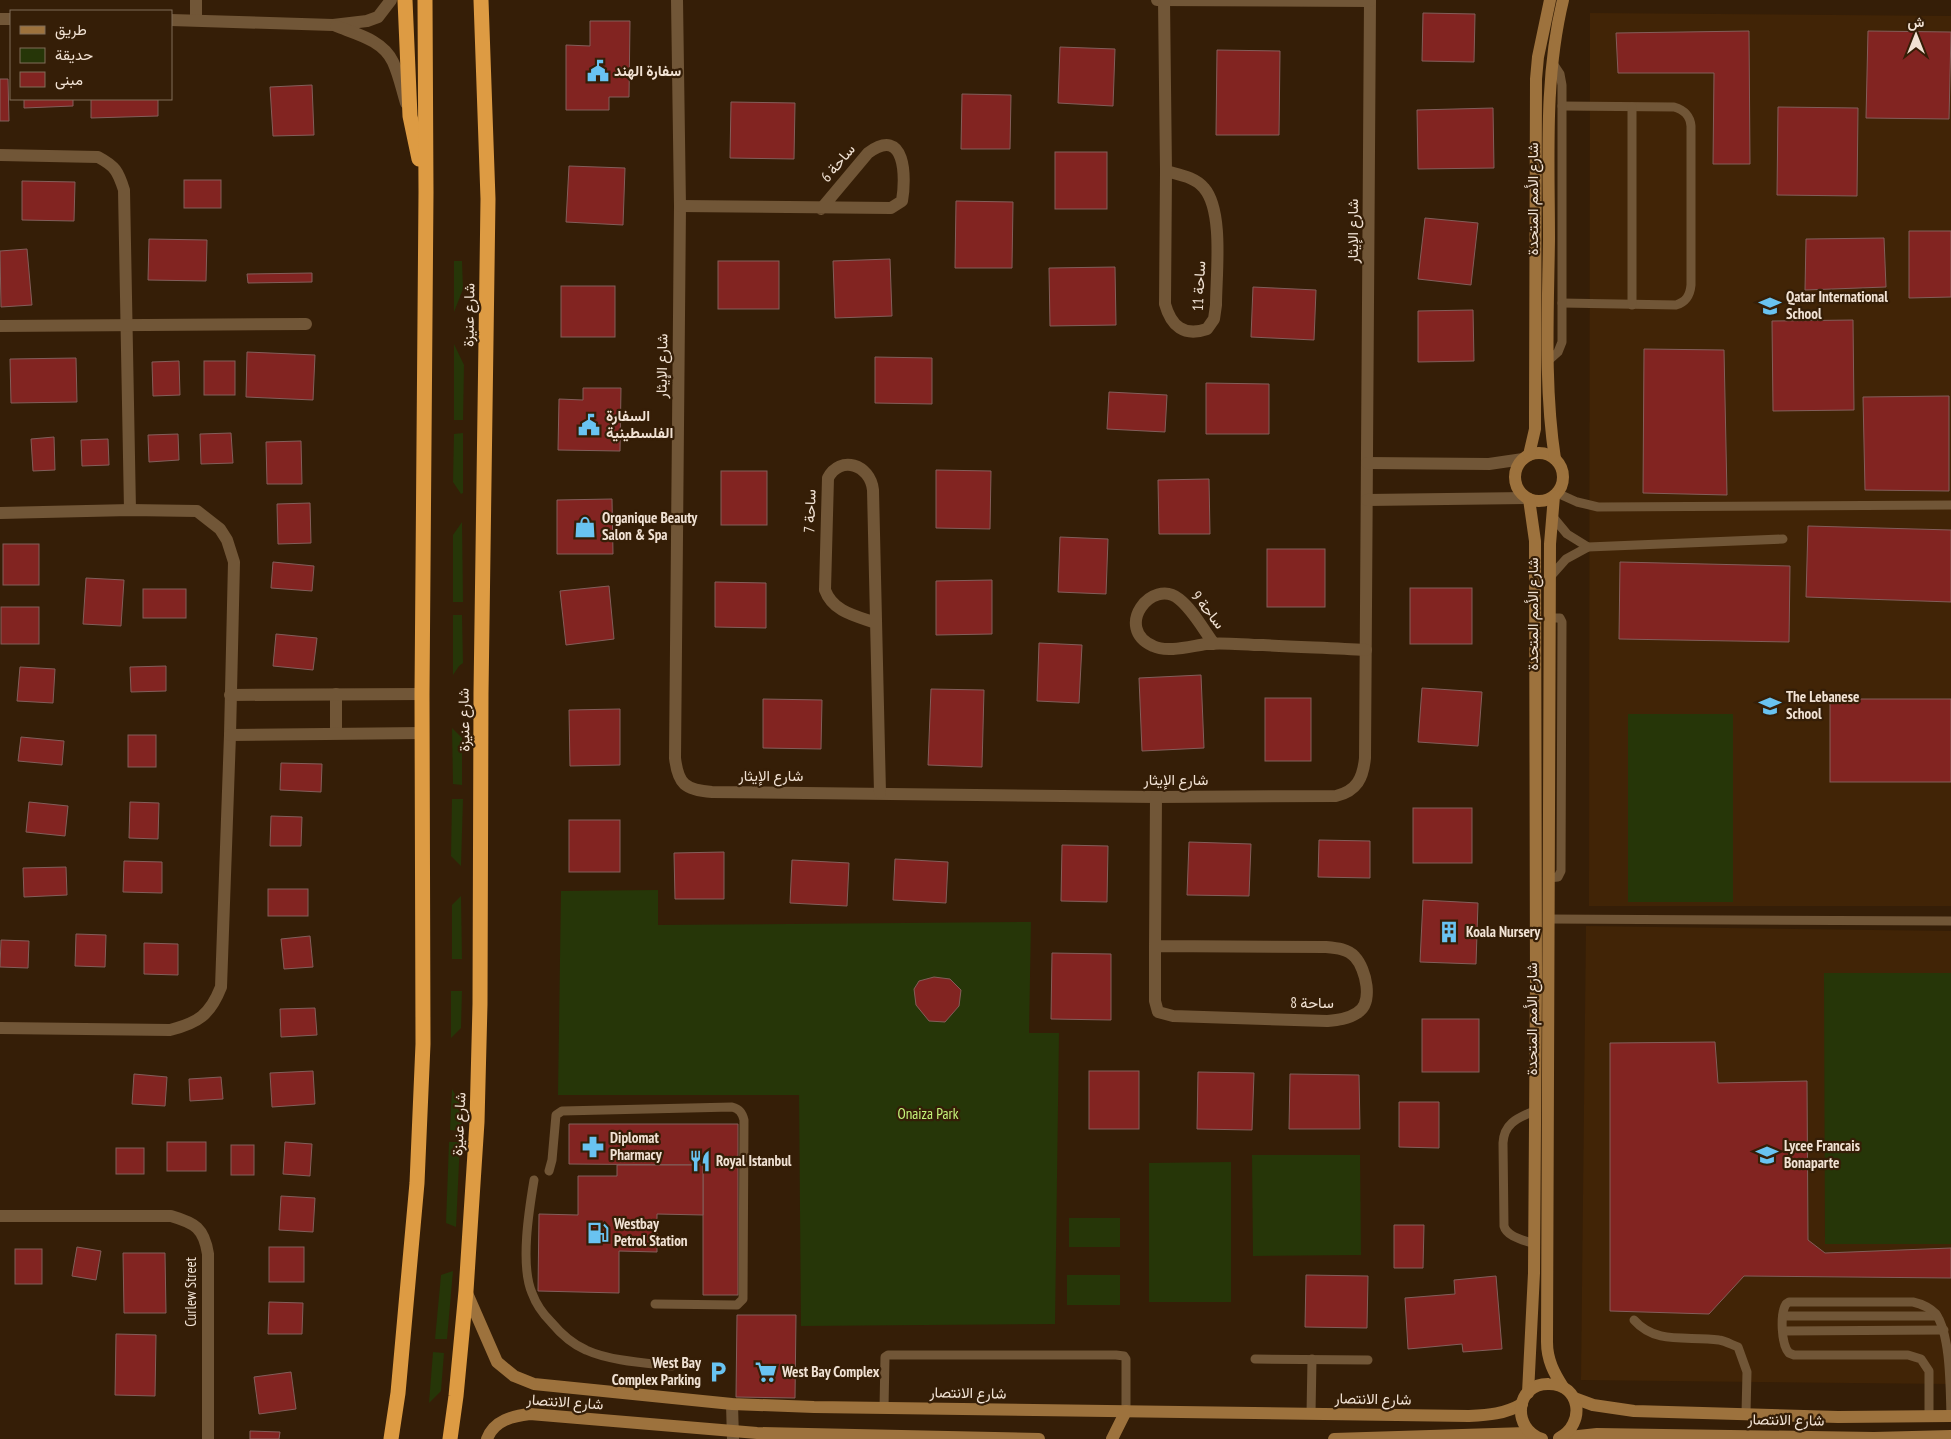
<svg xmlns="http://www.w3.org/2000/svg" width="1951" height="1439" font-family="'PT Sans Narrow',Vazirmatn,sans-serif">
  <rect width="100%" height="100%" fill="#351e07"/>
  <g fill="#412406">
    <polygon points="1590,13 1951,16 1951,906 1589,906"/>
    <polygon points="1586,926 1951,931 1951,1384 1581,1380"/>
  </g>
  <g fill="#263608">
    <polygon points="454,261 462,261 463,289 454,312"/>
    <polygon points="454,344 464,365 463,420 454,420"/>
    <polygon points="463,433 463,493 461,494 453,482 454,434"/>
    <polygon points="462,522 463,602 453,602 453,535"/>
    <polygon points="453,615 462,615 463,663 459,666 453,675"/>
    <rect x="1628" y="714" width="105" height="188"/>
    <polygon points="452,728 462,738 462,785 453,784"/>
    <polygon points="452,799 463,799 461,866 451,856"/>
    <polygon points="658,890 658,925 1031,922 1029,1033 1059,1033 1055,1324 801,1326 799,1095 558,1095 561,891"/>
    <polygon points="461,896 462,959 452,959 452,905"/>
    <polygon points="1824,973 1951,973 1951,1244 1825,1244"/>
    <polygon points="451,991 462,991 461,1028 451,1038"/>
    <polygon points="452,1089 462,1107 461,1131 450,1130"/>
    <polygon points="449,1142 460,1142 456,1227 446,1223"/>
    <polygon points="1252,1155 1360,1155 1361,1255 1253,1256"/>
    <polygon points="1231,1162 1231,1302 1149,1302 1149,1163"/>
    <rect x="1069" y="1218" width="51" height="29"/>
    <polygon points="453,1271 447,1339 435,1339 441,1275"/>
    <rect x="1067" y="1275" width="53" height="30"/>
    <polygon points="433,1352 444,1353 441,1391 429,1403"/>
  </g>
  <g fill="#822421" stroke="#835e5a">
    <polygon points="1423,13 1475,14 1474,62 1422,61"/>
    <polygon points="590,21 630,21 629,97 609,97 609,110 566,110 566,45 590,46"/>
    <polygon points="1749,31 1750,164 1713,164 1714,73 1618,73 1616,33"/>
    <polygon points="1868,31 1951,32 1949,119 1866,118"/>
    <polygon points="1060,47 1115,49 1113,106 1058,103"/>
    <polygon points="1217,50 1280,51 1279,135 1216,135"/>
    <polygon points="0,79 8,79 9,121 0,121"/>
    <polygon points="312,85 314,135 273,136 270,87"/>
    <polygon points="962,94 1011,95 1010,149 961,149"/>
    <polygon points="24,99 73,99 73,106 24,108"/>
    <polygon points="91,99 158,99 158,116 91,118"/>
    <polygon points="731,102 795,103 794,159 730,158"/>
    <polygon points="1778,107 1858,108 1857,196 1777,195"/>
    <polygon points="1493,108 1494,168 1418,169 1417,110"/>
    <rect x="1055" y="152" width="52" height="57"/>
    <polygon points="569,166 625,168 623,225 566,222"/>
    <rect x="184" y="180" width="37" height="28"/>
    <polygon points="22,181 75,182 74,221 22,220"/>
    <polygon points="956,201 1013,202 1012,268 955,268"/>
    <polygon points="1425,218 1478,223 1471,285 1418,279"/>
    <polygon points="1909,231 1951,231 1951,297 1909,298"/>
    <polygon points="1884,238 1886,287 1805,290 1806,239"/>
    <polygon points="149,239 207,240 206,281 148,280"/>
    <polygon points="27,249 32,305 1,307 0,251"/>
    <polygon points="890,259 892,316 835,318 833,261"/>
    <rect x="718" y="261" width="61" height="48"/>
    <polygon points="1115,267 1116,325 1050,326 1049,268"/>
    <polygon points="312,273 312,282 248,283 247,274"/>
    <rect x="561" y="286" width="54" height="51"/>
    <polygon points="1253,287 1316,290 1314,340 1251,337"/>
    <polygon points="1473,310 1474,361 1418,362 1418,311"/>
    <polygon points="1853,320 1854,410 1773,411 1772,321"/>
    <polygon points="1644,349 1724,350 1727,495 1643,493"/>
    <polygon points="247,352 315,355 313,400 246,397"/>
    <polygon points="875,357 932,358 932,404 875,403"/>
    <polygon points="76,358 77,402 11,403 10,359"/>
    <polygon points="179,361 180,395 153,396 152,362"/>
    <rect x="204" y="361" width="31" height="34"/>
    <polygon points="1206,383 1269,384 1269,434 1206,434"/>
    <polygon points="583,388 621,388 620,451 558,450 559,399 583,400"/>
    <polygon points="1109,392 1167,395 1165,432 1107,429"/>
    <polygon points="1949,396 1949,491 1865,490 1863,397"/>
    <polygon points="231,433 233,463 201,464 200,434"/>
    <polygon points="178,434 179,460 149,462 148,435"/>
    <polygon points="54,437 55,470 33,471 31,439"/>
    <polygon points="108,439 109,465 82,466 81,440"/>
    <polygon points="301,441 302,484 267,484 266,442"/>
    <polygon points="936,470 991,471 990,529 936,528"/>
    <rect x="721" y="471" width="46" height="54"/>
    <polygon points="1209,479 1210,534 1159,534 1158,480"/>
    <polygon points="612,499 613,554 557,554 557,500"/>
    <polygon points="310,503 311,543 278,544 277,504"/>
    <polygon points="1808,526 1951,530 1951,602 1806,597"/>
    <polygon points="1060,537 1108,539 1106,594 1058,592"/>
    <rect x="3" y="544" width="36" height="41"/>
    <rect x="1267" y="549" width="58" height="58"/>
    <polygon points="273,562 314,566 312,591 271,588"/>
    <polygon points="1620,562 1790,566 1789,642 1619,639"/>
    <polygon points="86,578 124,580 121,626 83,624"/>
    <polygon points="992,580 992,634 936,635 936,581"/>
    <polygon points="715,582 766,583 766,628 715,627"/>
    <polygon points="609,586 614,639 566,645 560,591"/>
    <rect x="1410" y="588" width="62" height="56"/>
    <rect x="143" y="589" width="43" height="29"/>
    <rect x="1" y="607" width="38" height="37"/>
    <polygon points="276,634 317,638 313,670 273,666"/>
    <polygon points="1039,643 1082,645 1079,703 1037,701"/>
    <polygon points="166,666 166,691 131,692 130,667"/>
    <polygon points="20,667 55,669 53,703 17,701"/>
    <polygon points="1201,675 1204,748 1142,751 1139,678"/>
    <polygon points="1422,688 1482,692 1478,746 1418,742"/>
    <polygon points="931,689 984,690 982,767 928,765"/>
    <rect x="1265" y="698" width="46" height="63"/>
    <polygon points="763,699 822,700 821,749 763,748"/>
    <rect x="1830" y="699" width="121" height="83"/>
    <polygon points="620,709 620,765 570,766 569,710"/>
    <rect x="128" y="735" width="28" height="32"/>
    <polygon points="21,737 64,741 62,765 18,761"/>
    <polygon points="281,763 322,764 321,792 280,790"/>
    <polygon points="29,802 68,806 65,836 26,832"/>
    <polygon points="130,802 159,803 158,839 129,838"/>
    <rect x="1413" y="808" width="59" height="55"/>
    <polygon points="271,816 302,817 301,846 270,846"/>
    <rect x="569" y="820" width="51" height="52"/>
    <polygon points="1319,840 1370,841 1370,878 1318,877"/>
    <polygon points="1189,842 1251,844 1249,896 1187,895"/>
    <polygon points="1062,845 1108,846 1107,902 1061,901"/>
    <polygon points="724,852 724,899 675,899 674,853"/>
    <polygon points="895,859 948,862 946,903 893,900"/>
    <polygon points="792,860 849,863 847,906 790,903"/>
    <polygon points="124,861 162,862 162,893 123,892"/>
    <polygon points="66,867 67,895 24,897 23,868"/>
    <rect x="268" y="889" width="40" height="27"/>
    <polygon points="1423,900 1478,903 1476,964 1420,962"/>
    <polygon points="76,934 106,935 105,967 75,966"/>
    <polygon points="310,936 313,967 284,969 281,939"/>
    <polygon points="1,940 29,941 28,968 0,967"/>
    <polygon points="144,943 178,944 178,975 144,974"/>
    <polygon points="1052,953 1111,954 1111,1020 1051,1019"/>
    <polygon points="934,977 950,979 961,990 959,1006 945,1022 929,1021 916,1005 914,989 919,981"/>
    <polygon points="315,1008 317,1035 281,1037 280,1009"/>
    <rect x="1422" y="1019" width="57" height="53"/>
    <polygon points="1715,1042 1718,1083 1807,1081 1808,1240 1825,1253 1951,1248 1951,1278 1744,1276 1709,1314 1610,1311 1610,1043"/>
    <polygon points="313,1071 315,1104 272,1107 270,1073"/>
    <rect x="1089" y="1071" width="50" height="58"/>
    <polygon points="1198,1072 1254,1073 1252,1130 1197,1129"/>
    <polygon points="134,1074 167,1077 165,1106 132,1104"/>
    <polygon points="1290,1074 1359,1075 1360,1129 1289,1129"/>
    <polygon points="221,1077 223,1099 190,1101 189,1079"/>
    <polygon points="1399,1102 1439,1102 1439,1148 1399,1147"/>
    <polygon points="569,1124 738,1124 738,1295 703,1295 703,1165 569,1164"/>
    <rect x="167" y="1142" width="39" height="29"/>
    <polygon points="285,1142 312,1144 310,1176 283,1174"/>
    <rect x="231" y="1145" width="23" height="30"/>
    <rect x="116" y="1148" width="28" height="26"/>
    <polygon points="617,1165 703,1165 703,1215 657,1214 657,1252 619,1251 619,1293 538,1291 539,1214 578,1215 578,1176 617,1176"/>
    <polygon points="281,1196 315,1198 313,1232 279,1230"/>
    <polygon points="1394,1225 1424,1225 1423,1268 1394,1268"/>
    <polygon points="77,1247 101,1251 96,1280 72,1276"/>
    <rect x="269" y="1247" width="35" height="35"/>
    <rect x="15" y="1249" width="27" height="35"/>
    <polygon points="123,1253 165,1253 166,1313 124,1313"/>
    <polygon points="1306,1275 1368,1276 1367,1328 1305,1327"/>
    <polygon points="1496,1276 1502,1349 1463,1352 1462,1344 1408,1349 1405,1298 1455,1294 1454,1280"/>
    <polygon points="269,1302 303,1303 302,1334 268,1334"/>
    <polygon points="737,1315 796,1315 795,1398 736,1397"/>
    <polygon points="116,1334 156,1335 155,1396 115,1395"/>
    <polygon points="291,1372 296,1409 259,1414 254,1377"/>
    <polygon points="250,1431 280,1432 279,1439 250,1439"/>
  </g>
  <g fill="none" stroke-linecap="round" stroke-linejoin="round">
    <g stroke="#715637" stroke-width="9">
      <path d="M1562,303L1676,305C1686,302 1690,296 1691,285V126C1690,115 1684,110 1674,107L1562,106"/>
      <polyline points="1632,305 1632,107"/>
      <polyline points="1548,361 1558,352 1562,342 1562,85 1560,74 1552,62"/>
      <polyline points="1557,493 1577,502 1598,507 1951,505"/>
      <polyline points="1552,516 1567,534 1588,547"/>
      <polyline points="1550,577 1566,559 1588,547 1783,539"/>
      <polyline points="1548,878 1558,877 1561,871 1562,622 1560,618 1550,618"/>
      <polyline points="1549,919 1951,921"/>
      <path d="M549,1171L552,1160L556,1115L562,1111L732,1107C739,1109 742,1112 744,1120L743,1299L737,1305L655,1304"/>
      <path d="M534,1180C529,1210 520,1265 532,1293C536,1304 543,1314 551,1322C561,1334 572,1344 586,1350C610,1361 646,1363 672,1366"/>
      <path d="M1534,1244C1524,1240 1507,1237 1504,1226L1503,1143C1504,1123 1518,1118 1534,1111"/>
      <polyline points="1783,1316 1937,1316"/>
      <path d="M1634,1320C1657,1346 1689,1335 1719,1340C1726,1341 1732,1345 1738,1347L1747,1372L1746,1413"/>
      <polyline points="1783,1331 1944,1330"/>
      <polyline points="1255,1359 1368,1360"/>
      <polyline points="884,1408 885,1357 888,1355 1116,1355 1124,1356 1126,1359 1126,1411"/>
      <polyline points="1311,1414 1312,1359"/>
      <path d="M1929,1416V1371L1921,1359L1908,1355H1794L1789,1353C1781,1344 1780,1314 1786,1304L1789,1302H1913C1922,1304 1929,1307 1936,1314C1951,1336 1950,1389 1951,1416"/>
    </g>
    <g stroke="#715637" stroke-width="12">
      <polyline points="196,0 196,20"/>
      <path d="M677,0L680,206L675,758C678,784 685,790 712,792L1156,797L1336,796C1357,791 1363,778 1365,758L1370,0"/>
      <polyline points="1157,0 1370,1"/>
      <path d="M1164,0L1166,171L1165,304C1171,326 1184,337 1207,329L1214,319L1216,305C1216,275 1224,211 1204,188C1195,177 1180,175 1166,171"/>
      <polyline points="0,19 11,19"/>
      <polyline points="171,20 333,25 367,21 378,17 391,0"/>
      <path d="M336,26C356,34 383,40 393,62C399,75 402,90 406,103"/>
      <path d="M0,155L98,157C115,166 118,171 124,190L130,510"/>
      <path d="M680,206L891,208L902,201C906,178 906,125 868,153L821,209"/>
      <polyline points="0,326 306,324"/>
      <polyline points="1367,463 1489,464 1523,459"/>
      <polyline points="1367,500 1526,498"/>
      <path d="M0,513L130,510L197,511L220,529L227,540L234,562L230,735L221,987C210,1015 198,1023 170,1030L0,1028"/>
      <path d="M876,623C856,616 833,612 825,590L828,478C840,455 870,464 873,490L880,793"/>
      <path d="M1214,644C1203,629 1193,610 1179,599C1152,577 1113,628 1153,646C1167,653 1191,646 1206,644C1225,642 1244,645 1263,645C1297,647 1332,648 1366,650"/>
      <polyline points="336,694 336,733"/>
      <polyline points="230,695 422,694"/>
      <polyline points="230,735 423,733"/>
      <path d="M1155,946L1326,947C1337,948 1348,949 1355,957C1366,969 1374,1003 1357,1013C1348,1019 1337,1020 1327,1021L1173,1016L1158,1012L1155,1001V946L1156,797"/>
      <path d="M0,1216H171C195,1223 204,1228 208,1254V1439"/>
      <polyline points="732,1404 733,1439"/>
    </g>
    <g stroke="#9d723d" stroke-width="12">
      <circle cx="1539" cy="477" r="24"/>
      <polyline points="1529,455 1535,429 1535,415 1536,79 1538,57 1550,0"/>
      <path d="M1555,459C1544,387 1548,312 1549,239C1549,159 1544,78 1563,0"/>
      <path d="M1554,496L1550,544L1547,1342C1547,1360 1554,1373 1563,1387"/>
      <path d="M466,1291L497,1362L514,1376L534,1384L732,1404L814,1407L1469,1416C1488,1415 1505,1414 1522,1404"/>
      <polyline points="1528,1393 1534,1273 1536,977 1535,541 1529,499"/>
      <polyline points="1574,1398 1593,1405 1634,1411 1838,1417 1951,1416"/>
      <polyline points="1560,1438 1597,1434 1874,1438 1951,1436"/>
      <path d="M487,1439C494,1420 513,1416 530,1414L757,1433L1039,1439"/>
      <polyline points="1112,1439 1126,1411"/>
      <polyline points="1334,1439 1530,1433"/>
      <path d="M1542,1439C1511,1429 1515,1383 1549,1384C1581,1384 1586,1424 1559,1438"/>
    </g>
    <g stroke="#dd9b43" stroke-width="15">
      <polyline points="405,0 410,116 419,159"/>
      <polyline points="391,1439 398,1393 417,1183 423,1044 422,694 426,192 425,0"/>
      <polyline points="450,1439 456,1396 466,1291 477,1122 480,1004 481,693 488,199 481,0"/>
    </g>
  </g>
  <defs>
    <g id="civic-bare" transform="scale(1.725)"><path d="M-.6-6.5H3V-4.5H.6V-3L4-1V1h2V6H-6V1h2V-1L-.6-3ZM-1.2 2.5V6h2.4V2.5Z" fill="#69c3f1" stroke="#351e07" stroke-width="2.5" paint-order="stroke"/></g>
    <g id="school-bare" transform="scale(1.725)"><path d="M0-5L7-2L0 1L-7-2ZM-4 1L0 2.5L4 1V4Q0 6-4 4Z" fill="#69c3f1" stroke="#351e07" stroke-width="2.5" paint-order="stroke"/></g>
    <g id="shop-bare" transform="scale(1.725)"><path d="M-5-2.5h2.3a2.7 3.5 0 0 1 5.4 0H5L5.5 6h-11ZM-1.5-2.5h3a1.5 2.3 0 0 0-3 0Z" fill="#69c3f1" stroke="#351e07" stroke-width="2.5" paint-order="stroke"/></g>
    <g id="building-bare" transform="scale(1.725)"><path d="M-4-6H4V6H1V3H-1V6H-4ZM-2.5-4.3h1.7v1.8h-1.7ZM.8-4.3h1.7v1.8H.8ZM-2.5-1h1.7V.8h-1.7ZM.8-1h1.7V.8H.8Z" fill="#69c3f1" stroke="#351e07" stroke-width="2.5" paint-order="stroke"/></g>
    <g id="pharmacy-bare" transform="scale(1.725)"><path d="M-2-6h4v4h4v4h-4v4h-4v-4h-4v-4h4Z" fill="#69c3f1" stroke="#351e07" stroke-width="2.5" paint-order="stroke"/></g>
    <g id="restaurant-bare" transform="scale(1.725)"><path d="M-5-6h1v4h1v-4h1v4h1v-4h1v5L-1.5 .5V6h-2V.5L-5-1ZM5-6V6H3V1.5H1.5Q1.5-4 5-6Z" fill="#69c3f1" stroke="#351e07" stroke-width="2.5" paint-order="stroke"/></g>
    <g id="fuel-bare" transform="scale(1.725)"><path d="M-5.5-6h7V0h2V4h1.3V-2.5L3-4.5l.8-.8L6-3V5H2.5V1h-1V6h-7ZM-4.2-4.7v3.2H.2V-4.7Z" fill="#69c3f1" stroke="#351e07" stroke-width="2.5" paint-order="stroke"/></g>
    <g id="parking-bare" transform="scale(1.725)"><path d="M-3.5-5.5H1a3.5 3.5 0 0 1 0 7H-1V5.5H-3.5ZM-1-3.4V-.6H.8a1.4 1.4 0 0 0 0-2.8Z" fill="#69c3f1" stroke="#351e07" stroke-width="2.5" paint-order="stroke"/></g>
    <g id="supermarket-bare" transform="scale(1.725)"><path d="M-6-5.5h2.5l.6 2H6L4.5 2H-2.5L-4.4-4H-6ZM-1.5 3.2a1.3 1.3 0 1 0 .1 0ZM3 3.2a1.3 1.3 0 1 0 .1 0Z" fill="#69c3f1" stroke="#351e07" stroke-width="2.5" paint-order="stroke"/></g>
  </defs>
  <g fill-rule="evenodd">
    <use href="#civic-bare" x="598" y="71"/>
    <use href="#school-bare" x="1770" y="306"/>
    <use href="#civic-bare" x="589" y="425"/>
    <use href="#shop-bare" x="585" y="527"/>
    <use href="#school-bare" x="1770" y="706"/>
    <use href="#building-bare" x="1449" y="932"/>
    <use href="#pharmacy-bare" x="593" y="1147"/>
    <use href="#school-bare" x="1767" y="1155"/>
    <use href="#restaurant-bare" x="700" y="1161"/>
    <use href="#fuel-bare" x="598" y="1233"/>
    <use href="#parking-bare" x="718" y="1372"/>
    <use href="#supermarket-bare" x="766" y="1372"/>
  </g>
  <g text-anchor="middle" stroke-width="4.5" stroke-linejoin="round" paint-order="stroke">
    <g font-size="15" font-weight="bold" fill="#f1e2d4" stroke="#351e07" text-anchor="start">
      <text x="614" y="76">سفارة الهند</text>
      <text x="1786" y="302">Qatar International<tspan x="1786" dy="17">School</tspan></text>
      <text x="606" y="421">السفارة<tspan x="606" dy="17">الفلسطينية</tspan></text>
      <text x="602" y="523">Organique Beauty<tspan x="602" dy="17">Salon &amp; Spa</tspan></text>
      <text x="1786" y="702">The Lebanese<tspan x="1786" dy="17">School</tspan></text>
      <text x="1466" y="937">Koala Nursery</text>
      <text x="610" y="1143">Diplomat<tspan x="610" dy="17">Pharmacy</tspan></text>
      <text x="1784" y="1151">Lycee Francais<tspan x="1784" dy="17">Bonaparte</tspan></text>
      <text x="716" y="1166">Royal Istanbul</text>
      <text x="614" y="1229">Westbay<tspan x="614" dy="17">Petrol Station</tspan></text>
      <text x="701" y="1368" text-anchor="end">West Bay<tspan x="701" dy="17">Complex Parking</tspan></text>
      <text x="782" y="1377">West Bay Complex</text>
    </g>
    <g font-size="15" fill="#f1e2d4" stroke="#351e07">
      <text transform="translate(838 163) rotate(-50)" y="5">ساحة 6</text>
      <text transform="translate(1533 199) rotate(-90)" y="5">شارع الأمم المتحدة</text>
      <text transform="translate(1353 231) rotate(-90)" y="5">شارع الإيثار</text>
      <text transform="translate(1199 286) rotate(-87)" y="5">ساحة 11</text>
      <text transform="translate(469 315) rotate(-89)" y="5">شارع عنيزة</text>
      <text transform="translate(662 366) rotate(-89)" y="5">شارع الإيثار</text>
      <text transform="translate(810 511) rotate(-88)" y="5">ساحة 7</text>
      <text transform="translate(1208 610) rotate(51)" y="5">ساحة 9</text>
      <text transform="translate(1533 614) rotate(-90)" y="5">شارع الأمم المتحدة</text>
      <text transform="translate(464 720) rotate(-91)" y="5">شارع عنيزة</text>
      <text x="771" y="781">شارع الإيثار</text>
      <text x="1176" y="785">شارع الإيثار</text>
      <text x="1312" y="1008">ساحة 8</text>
      <text transform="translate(1532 1019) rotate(-90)" y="5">شارع الأمم المتحدة</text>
      <text transform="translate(459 1124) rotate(-87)" y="5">شارع عنيزة</text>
      <text transform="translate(191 1292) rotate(-90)" y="5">Curlew Street</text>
      <text transform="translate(968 1393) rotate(1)" y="5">شارع الانتصار</text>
      <text transform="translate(1373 1399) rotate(1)" y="5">شارع الانتصار</text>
      <text transform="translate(565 1402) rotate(4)" y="5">شارع الانتصار</text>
      <text transform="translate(1786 1420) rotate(1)" y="5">شارع الانتصار</text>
    </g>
    <g font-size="15" fill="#c5f57a" stroke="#351e07">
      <text x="928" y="1119">Onaiza Park</text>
    </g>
  </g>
  <rect x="10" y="10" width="162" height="90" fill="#351e07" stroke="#806c59"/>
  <rect x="20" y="26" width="25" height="8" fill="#9d723d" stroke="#806c59"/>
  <text x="55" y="35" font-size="15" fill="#f1e2d4">طريق</text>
  <rect x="20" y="48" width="25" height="15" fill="#263608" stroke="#806c59"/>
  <text x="55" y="60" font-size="15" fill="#f1e2d4">حديقة</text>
  <rect x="20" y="72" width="25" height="15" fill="#822421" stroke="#806c59"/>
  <text x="55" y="85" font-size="15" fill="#f1e2d4">مبنى</text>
  <g transform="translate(1916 35)" stroke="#351e07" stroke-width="4" paint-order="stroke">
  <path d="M0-4L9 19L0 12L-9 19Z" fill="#f1e2d4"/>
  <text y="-8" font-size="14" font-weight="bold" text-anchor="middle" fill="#f1e2d4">ش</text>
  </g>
</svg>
